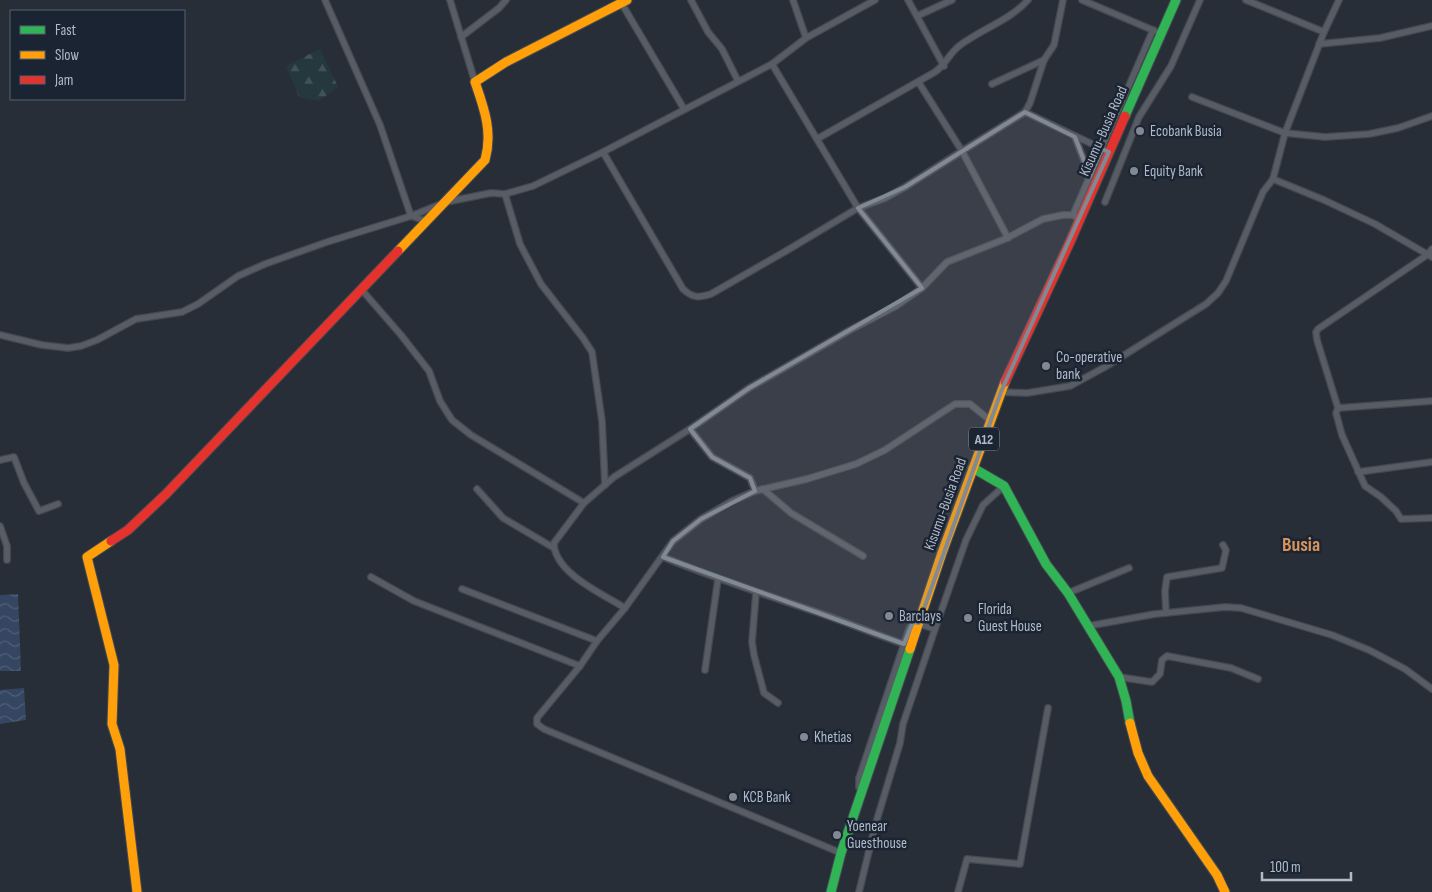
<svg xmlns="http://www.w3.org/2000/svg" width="1432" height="892" font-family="'Sofia Sans Condensed',sans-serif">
  <defs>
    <pattern id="forest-firs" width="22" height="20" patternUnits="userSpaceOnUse" patternTransform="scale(1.25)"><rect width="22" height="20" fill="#25383d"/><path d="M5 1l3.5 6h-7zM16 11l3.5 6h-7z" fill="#425358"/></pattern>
    <pattern id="water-waves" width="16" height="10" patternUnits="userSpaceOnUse" patternTransform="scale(1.25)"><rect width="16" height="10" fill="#344661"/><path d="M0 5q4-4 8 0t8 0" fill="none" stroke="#4f5f76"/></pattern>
  </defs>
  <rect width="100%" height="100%" fill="#282e37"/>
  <polygon fill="url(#forest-firs)" points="320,49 338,87 319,101 299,97 286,66"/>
  <g fill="url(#water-waves)">
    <polygon points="18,594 21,671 0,671 0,595"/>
    <polygon points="24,688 26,720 0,724 0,690"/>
  </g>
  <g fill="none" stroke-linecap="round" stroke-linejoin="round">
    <g stroke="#444950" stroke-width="8">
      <g id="street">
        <polyline points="325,0 380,125 411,216 426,221"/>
        <polyline points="450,0 475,82"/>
        <polyline points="691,0 708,32 722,49 738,81"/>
        <polyline points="793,0 806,38"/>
        <polyline points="908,0 944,66"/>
        <polyline points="1082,0 1155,31"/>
        <polyline points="1246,0 1324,32"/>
        <polyline points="622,4 684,109"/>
        <polyline points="917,16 952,0"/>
        <polyline points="461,37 499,8 506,0"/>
        <polyline points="1319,44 1380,38 1432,26"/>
        <polyline points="772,64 858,208 922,288"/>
        <polyline points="992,84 1044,60"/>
        <polyline points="1192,97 1285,133 1325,137 1369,134 1398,128 1432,116"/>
        <polyline points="1025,112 1030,103 1044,60 1054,45 1063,0"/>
        <polyline points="1075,137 1090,176"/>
        <path d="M817,139L935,72C946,64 949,54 959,46C981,29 1009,21 1028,0"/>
        <path d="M603,152L683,289C693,298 698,298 711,294L786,251L858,208L885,198L905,187L962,151L919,83"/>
        <polyline points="1273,179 1324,200 1375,224 1432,257"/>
        <polyline points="505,194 520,244 541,284 583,338 592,352 602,421 605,485"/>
        <polyline points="1105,202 1139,117 1171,66 1200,0"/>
        <polyline points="1073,215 1153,30"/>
        <polyline points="1008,238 962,151 1025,112 1109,152"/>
        <polyline points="1432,249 1427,255 1318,329 1316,332 1317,340 1338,408 1336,413 1342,435 1365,486 1381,497 1396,511 1401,519 1432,518"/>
        <polyline points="361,289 401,335 429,371 440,401 452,420 471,435 584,503"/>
        <polyline points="0,335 42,345 68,348 81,346 97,340 136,319 182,312 198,304 238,276 265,264 327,242 411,216 446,202 491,193 505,194 533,186 603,152 772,64 806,38 875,0"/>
        <polyline points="1001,392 1027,393 1070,386 1105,367 1206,304 1218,293 1226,281 1263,192 1273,179 1285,133 1324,32 1339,0"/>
        <polyline points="1338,408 1432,401"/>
        <polyline points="690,429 712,457 750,478 755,491"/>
        <polyline points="0,460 14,457 24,483 39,511 58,504"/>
        <polyline points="1358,472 1432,462"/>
        <polyline points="477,489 503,518 554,548"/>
        <polyline points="763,489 791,513 863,556"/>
        <polyline points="0,526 7,546 7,560"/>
        <path d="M663,557C716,579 770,596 825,615C851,624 877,635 904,644"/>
        <polyline points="371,577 414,601 580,666"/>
        <polyline points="462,589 597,641"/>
        <polyline points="756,593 752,642 754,655 764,693 778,703"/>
        <polyline points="1068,593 1129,568"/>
        <path d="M625,608C603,594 554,573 554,543L584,503L614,477L690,429L749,388L850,330L896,306L922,288L947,262L1005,239L1043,219L1063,215H1073L1079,219"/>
        <polyline points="1166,613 1165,591 1167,577 1222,568 1226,550 1223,545"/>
        <polyline points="1088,626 1155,614 1225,607 1241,608 1332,635 1369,650 1405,669 1432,689"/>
        <polyline points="935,629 966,540 983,505 1004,486"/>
        <polyline points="705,670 718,579"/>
        <polyline points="1119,677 1152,682 1160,674 1162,660 1167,656 1231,668 1258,679"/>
        <polyline points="859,787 859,778 909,629 913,622 935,629 903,724 900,743 875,826 859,892"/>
        <polyline points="841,853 544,729 537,724 537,718 580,666 597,641 625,608 673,541 701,519 732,501 755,491 807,479 856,464 885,450 955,404 970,404 991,421"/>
        <polyline points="958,892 967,859 1020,864 1048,708"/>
      </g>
    </g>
    <g stroke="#444950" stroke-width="11">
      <g id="fast">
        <polyline points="1125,116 1176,0"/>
        <polyline points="973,468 1004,486 1046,564 1068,593 1119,677 1126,701 1130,723"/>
        <polyline points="831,892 841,853 910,649"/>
      </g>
    </g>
    <g stroke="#444950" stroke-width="11">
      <g id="slow">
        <path d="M398,251L485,160C493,132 484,108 475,82L506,62L627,0"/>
        <polyline points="111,541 87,557 114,665 112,724 120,749 137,892"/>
        <polyline points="910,649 942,553 1005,382"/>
        <polyline points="1130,723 1138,753 1148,776 1217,875 1225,892"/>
      </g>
    </g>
    <g stroke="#444950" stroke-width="11">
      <g id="jam">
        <polyline points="1005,382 1070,242 1125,116"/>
        <polyline points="111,541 128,530 166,494 398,251"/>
      </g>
    </g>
    <use href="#street" stroke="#585d65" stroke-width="5.5"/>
    <use href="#fast" stroke="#30b455" stroke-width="9"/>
    <use href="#slow" stroke="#ff9f0a" stroke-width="9"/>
    <use href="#jam" stroke="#e5322d" stroke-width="9"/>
  </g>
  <path fill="#818995" fill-opacity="0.2" stroke="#818995" stroke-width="4" stroke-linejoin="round" d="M1025,112L1075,137L1090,176L1102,149L1109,152L1001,392L919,623L913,622L904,644L663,557L673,541L701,519L755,491L750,478L712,457L690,429L749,388L922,288L858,208L905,187Z"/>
  <g fill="#818995" stroke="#1b2432" stroke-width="2">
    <circle cx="1140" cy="131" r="5"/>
    <circle cx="1134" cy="171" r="5"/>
    <circle cx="1046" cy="366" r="5"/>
    <circle cx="889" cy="616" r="5"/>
    <circle cx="968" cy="618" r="5"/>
    <circle cx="804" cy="737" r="5"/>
    <circle cx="733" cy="797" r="5"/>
    <circle cx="837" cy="835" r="5"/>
  </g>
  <g text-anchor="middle" stroke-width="5" stroke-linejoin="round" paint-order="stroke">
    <rect fill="#1b2432" stroke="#848d9b" stroke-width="1" x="969" y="427.5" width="30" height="23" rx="4"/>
    <g font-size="14" font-weight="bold" fill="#b1bac8">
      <text x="984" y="444">A12</text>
    </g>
    <g font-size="15" fill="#b1bac8" stroke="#1b2432">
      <text transform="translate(1103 131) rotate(-66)" y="5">Kisumu-Busia Road</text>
      <text transform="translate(945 504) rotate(-70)" y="5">Kisumu-Busia Road</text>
    </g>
    <g font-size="15" fill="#b1bac8" stroke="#1b2432" text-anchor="start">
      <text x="1150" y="136">Ecobank Busia</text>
      <text x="1144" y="176">Equity Bank</text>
      <text x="1056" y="362">Co-operative<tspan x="1056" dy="17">bank</tspan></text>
      <text x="978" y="614">Florida<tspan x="978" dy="17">Guest House</tspan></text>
      <text x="899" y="621">Barclays</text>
      <text x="814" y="742">Khetias</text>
      <text x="743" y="802">KCB Bank</text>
      <text x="847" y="831">Yoenear<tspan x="847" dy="17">Guesthouse</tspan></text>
    </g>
    <g font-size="20" font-weight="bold" fill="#d9935b" stroke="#1b2432">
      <text x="1301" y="551">Busia</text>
    </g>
  </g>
  <rect x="10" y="10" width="175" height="90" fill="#1b2432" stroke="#57606e"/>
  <rect x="20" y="26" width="25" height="8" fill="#30b455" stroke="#57606e"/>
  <text x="55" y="35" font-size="15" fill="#b1bac8">Fast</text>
  <rect x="20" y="51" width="25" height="8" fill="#ff9f0a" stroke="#57606e"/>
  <text x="55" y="60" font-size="15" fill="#b1bac8">Slow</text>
  <rect x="20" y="76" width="25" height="8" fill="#e5322d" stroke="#57606e"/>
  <text x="55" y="85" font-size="15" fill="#b1bac8">Jam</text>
  <path d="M1262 872v8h89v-8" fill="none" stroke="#b1bac8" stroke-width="2.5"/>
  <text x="1270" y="872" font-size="15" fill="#b1bac8" stroke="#1b2432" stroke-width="4" paint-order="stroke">100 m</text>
</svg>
